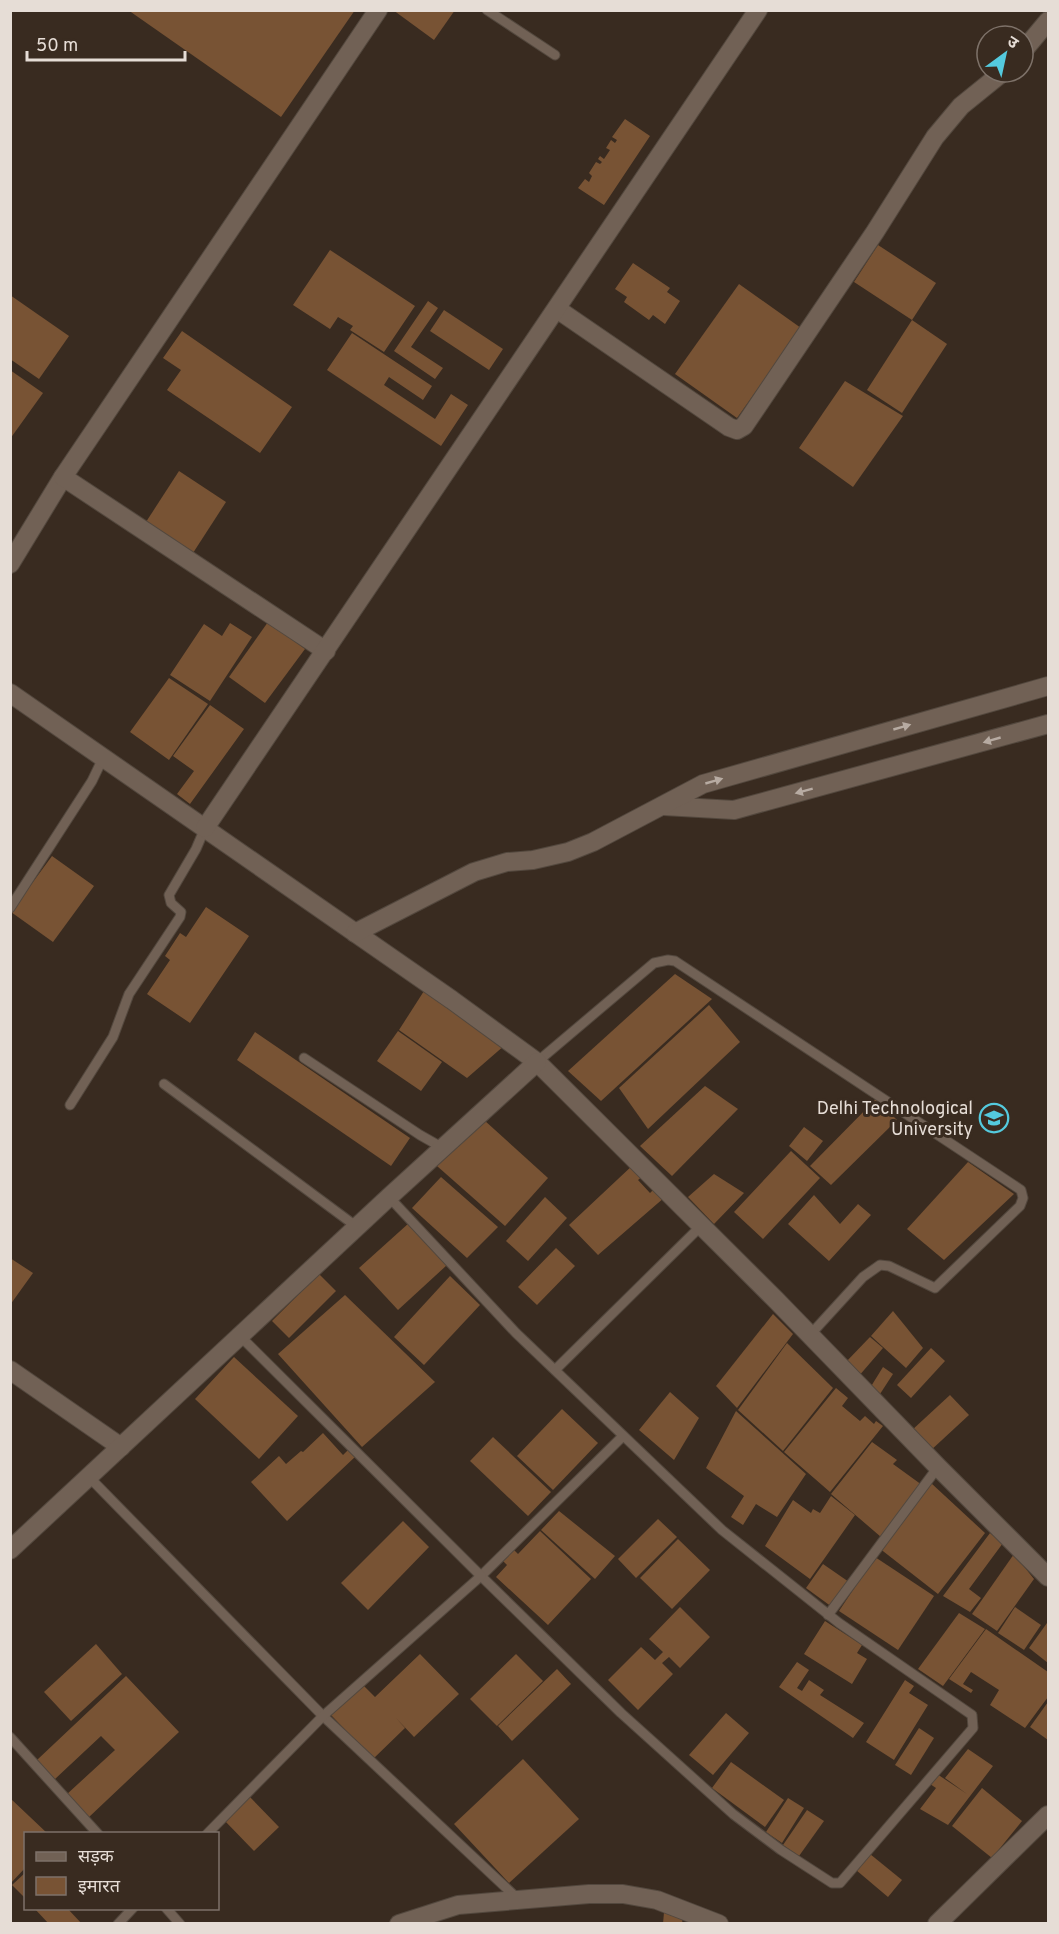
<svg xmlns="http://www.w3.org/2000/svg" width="1059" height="1934" font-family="Overpass,'Noto Sans Devanagari',sans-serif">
  <rect width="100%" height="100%" fill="#392b20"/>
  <g fill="#785334">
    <polygon points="128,10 355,10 281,117"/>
    <polygon points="393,10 455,10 434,40"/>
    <polygon points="625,119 650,136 604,205 578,188 585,179 589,182 592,176 589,173 596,162 600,164 602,162 598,159 600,156 604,159 610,150 606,148 611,140 615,143 617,140 612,137"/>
    <polygon points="878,245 936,283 912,320 854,282"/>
    <polygon points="330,250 415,306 384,352 350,330 353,326 338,317 330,329 293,305"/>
    <polygon points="633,263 670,288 667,292 680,301 665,324 653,315 649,320 624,302 627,297 615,289"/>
    <polygon points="739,284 801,328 737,418 675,374"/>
    <polygon points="10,295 69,336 39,379 10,359"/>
    <polygon points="428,301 438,308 411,347 443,368 435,379 394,351"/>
    <polygon points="444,310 503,349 489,370 430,331"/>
    <polygon points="912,320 947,344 902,413 867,390"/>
    <polygon points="182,331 292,407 260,453 167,390 181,370 163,358"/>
    <polygon points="352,333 432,386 423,400 389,377 384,385 435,419 451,394 468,405 441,446 327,370"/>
    <polygon points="10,370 43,393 10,439"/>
    <polygon points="845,381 903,416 853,487 799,448"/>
    <polygon points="179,471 226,502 193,553 146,522"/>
    <polygon points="268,622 305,649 265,703 229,677"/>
    <polygon points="230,623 252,637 210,701 170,675 204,624 222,636"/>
    <polygon points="169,678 208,704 169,760 130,732"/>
    <polygon points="210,705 244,729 190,804 177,794 194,771 173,756"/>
    <polygon points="52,856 94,886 53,942 11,912"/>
    <polygon points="206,907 249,936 190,1023 147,994 170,960 165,956 180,933 186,937"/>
    <polygon points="675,974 712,999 601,1101 568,1071"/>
    <polygon points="424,991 505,1045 467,1078 399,1030"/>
    <polygon points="709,1005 740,1042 648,1129 619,1088"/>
    <polygon points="398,1031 442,1062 421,1091 377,1061"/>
    <polygon points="255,1032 410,1138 391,1166 237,1060"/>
    <polygon points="705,1086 738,1109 672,1176 640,1146"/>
    <polygon points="876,1099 897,1120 831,1185 810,1166"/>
    <polygon points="484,1120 548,1178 505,1226 437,1166"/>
    <polygon points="804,1127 823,1141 807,1161 789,1146"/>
    <polygon points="791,1151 820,1178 763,1239 734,1212"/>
    <polygon points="968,1162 1014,1194 944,1260 907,1229"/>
    <polygon points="634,1164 644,1175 638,1180 650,1193 656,1187 665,1197 598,1255 569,1225"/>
    <polygon points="714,1174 744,1193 714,1224 688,1197"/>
    <polygon points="441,1177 498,1227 467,1258 412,1208"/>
    <polygon points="814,1195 840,1224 858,1204 871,1215 829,1261 788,1224"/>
    <polygon points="545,1197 567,1218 528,1261 506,1241"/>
    <polygon points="409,1223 447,1265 398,1310 359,1268"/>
    <polygon points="556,1248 575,1266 537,1305 518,1287"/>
    <polygon points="10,1258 33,1273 10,1305"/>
    <polygon points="319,1274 336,1291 289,1338 272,1321"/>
    <polygon points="450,1276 480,1305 424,1365 394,1337"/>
    <polygon points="345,1295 435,1382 362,1447 278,1354"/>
    <polygon points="893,1311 923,1348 906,1368 871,1336"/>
    <polygon points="773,1314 793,1334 737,1408 716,1386"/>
    <polygon points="870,1337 883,1348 858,1377 845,1363"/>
    <polygon points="787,1343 833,1388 783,1451 738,1410"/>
    <polygon points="931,1348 945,1361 911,1398 897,1385"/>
    <polygon points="234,1357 298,1416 259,1459 195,1399"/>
    <polygon points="883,1367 893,1374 880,1394 870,1388"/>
    <polygon points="836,1388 848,1398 842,1406 860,1421 865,1416 874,1424 876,1421 883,1426 830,1492 784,1452"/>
    <polygon points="670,1392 699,1418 674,1460 639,1430"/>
    <polygon points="950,1395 969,1415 929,1452 911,1431"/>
    <polygon points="562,1409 598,1443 553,1490 517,1456"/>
    <polygon points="736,1411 806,1474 777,1517 756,1504 743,1525 731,1517 744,1496 706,1468"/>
    <polygon points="323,1433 343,1455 350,1448 356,1456 287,1521 251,1482 279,1456 286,1464 301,1451 303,1452"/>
    <polygon points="493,1437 551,1492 528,1516 470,1461"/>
    <polygon points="872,1442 897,1460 893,1464 922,1485 881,1537 831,1494"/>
    <polygon points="931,1483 985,1533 938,1594 879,1548"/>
    <polygon points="831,1496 855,1515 810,1579 765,1546 793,1500 811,1513 813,1509 820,1513"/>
    <polygon points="559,1511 615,1556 595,1579 541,1530"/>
    <polygon points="658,1519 677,1537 636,1578 618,1559"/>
    <polygon points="403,1521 429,1547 368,1610 341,1583"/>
    <polygon points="540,1531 591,1579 548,1625 496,1577 507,1565 503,1561 514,1550 518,1554"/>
    <polygon points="990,1533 1003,1543 969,1589 981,1598 970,1612 943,1596"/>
    <polygon points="678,1539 710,1570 672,1609 640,1578"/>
    <polygon points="1014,1554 1034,1579 997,1631 972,1614"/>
    <polygon points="875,1557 934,1596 898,1650 839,1611"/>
    <polygon points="823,1564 849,1582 832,1607 806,1588"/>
    <polygon points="680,1607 710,1637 680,1668 669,1657 662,1663 673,1674 638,1710 608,1680 641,1647 655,1660 663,1652 649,1639"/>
    <polygon points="1015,1607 1041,1625 1024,1650 998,1633"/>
    <polygon points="959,1613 985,1629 943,1686 918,1669"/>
    <polygon points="825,1621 862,1645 857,1653 867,1659 852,1684 804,1654"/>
    <polygon points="1047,1623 1048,1624 1048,1663 1029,1648"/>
    <polygon points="986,1629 1048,1672 1048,1697 1025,1728 990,1705 999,1690 971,1672 963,1684 973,1690 971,1693 949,1679"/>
    <polygon points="96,1644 122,1674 71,1721 44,1692"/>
    <polygon points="420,1654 459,1694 414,1737 396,1718 405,1728 373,1759 331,1715 363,1685 375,1697"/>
    <polygon points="516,1654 543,1681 497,1726 470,1699"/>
    <polygon points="797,1662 809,1670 797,1688 802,1691 809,1680 824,1690 820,1695 864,1723 853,1738 779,1687"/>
    <polygon points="557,1669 571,1684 512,1741 498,1726"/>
    <polygon points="126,1676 179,1732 88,1818 66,1795 115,1750 101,1736 55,1779 37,1760"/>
    <polygon points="905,1680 914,1686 909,1693 928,1705 894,1760 866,1742"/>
    <polygon points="1048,1702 1048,1740 1030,1727"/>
    <polygon points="726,1713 749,1733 713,1775 689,1755"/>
    <polygon points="919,1728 934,1738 911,1775 895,1765"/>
    <polygon points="968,1749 993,1766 948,1825 920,1809 936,1788 930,1784 937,1774 967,1794 945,1778"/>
    <polygon points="523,1759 579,1819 509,1883 454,1824"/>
    <polygon points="731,1762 784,1800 765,1827 712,1788"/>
    <polygon points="982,1788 1022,1821 992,1858 952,1826"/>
    <polygon points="249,1796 279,1827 254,1851 224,1820"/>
    <polygon points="10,1798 48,1834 26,1834 26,1867 10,1884"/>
    <polygon points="788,1798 804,1808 782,1843 766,1832"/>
    <polygon points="807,1810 824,1821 799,1856 783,1845"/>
    <polygon points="870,1854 902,1880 888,1897 856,1870"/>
    <polygon points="26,1872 26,1899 12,1885"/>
    <polygon points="34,1908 67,1908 82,1924 49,1924"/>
    <polygon points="664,1912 683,1914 682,1924 663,1924"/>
  </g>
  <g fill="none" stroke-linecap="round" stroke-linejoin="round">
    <g stroke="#53483e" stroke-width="11">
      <g id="lane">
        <polyline points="487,10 555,55"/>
        <polyline points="10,908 92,781 103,758"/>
        <polyline points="304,1058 420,1135 443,1148"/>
        <polyline points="537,1062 654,963 668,960 675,961 1021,1190 1023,1198 1020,1206 935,1288 889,1266 880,1265 863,1277 810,1335"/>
        <polyline points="164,1084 357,1227"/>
        <polyline points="70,1105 113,1037 129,994 180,917 181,912 171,903 169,895 196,849 205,828"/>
        <polyline points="389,1197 516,1333 722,1530 839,1623 972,1715 973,1728 840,1883 832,1883 781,1850 733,1814 621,1713 481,1576 623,1436"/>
        <polyline points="555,1370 701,1226"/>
        <polyline points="89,1477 323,1716 518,1899"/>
        <polyline points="828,1615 938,1467"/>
        <polyline points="10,1737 98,1834"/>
        <polyline points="207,1834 323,1716 481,1576 240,1336"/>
        <polyline points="166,1908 180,1924"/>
        <polyline points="118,1924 133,1908"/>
      </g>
    </g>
    <g stroke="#53483e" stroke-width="20">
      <g id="street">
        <polyline points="1023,51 1048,21"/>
        <polyline points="557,309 729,427 737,430 744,426 875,232 935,137 961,106 1003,72"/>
        <polyline points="10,564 63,477"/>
        <polyline points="326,651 63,477 378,10"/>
        <polyline points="10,693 452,1000 537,1062 776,1300 938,1467 1048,1577"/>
        <polyline points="205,828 758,10"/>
        <polyline points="10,1370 121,1447"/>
        <polyline points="10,1550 389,1197 537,1062"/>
        <polyline points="399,1924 458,1905 589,1894 623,1894 657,1900 719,1924"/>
        <polyline points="937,1924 1048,1815"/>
      </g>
    </g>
    <g stroke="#53483e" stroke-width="20">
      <g id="secondary">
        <polyline points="664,806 734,810 1048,724"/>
        <polyline points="355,933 474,872 507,862 533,860 568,852 593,842 703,784 1048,686"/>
      </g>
    </g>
    <use href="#lane" stroke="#716155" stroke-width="9"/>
    <use href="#street" stroke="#716155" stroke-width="18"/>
    <use href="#secondary" stroke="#716155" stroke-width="18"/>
  </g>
  <defs><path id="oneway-solid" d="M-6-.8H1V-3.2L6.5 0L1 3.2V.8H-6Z" transform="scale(1.5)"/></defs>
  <g fill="#b7aba2">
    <use href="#oneway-solid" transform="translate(902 727) rotate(-16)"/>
    <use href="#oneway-solid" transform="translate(992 740) rotate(164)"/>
    <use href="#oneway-solid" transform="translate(714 781) rotate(-16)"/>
    <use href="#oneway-solid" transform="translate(804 791) rotate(165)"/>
  </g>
  <defs>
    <g id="university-ring" transform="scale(1.5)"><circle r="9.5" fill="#392b20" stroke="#54cade" stroke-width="1.5"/><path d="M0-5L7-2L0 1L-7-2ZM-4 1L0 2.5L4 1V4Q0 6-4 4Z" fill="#54cade"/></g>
  </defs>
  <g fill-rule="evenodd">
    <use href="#university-ring" x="994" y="1118"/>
  </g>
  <g text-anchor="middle" stroke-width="6" stroke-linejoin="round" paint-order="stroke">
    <g font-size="18" fill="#e6ddd6" stroke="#392b20" text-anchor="end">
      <text x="973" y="1114">Delhi Technological<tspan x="973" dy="21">University</tspan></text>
    </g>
  </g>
  <rect width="1059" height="1934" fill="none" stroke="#e6ddd6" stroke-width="24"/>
  <rect x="24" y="1832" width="195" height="78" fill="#392b20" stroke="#7e7269" stroke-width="1.5"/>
  <rect x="36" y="1852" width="30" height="9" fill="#716155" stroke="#7e7269" stroke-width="1.5"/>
  <text x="78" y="1862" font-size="18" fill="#e6ddd6">सड़क</text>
  <rect x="36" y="1877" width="30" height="18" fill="#785334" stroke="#7e7269" stroke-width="1.5"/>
  <text x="78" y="1892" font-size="18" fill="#e6ddd6">इमारत</text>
  <g transform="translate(1005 54) rotate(33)"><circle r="28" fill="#392b20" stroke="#7e7269" stroke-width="1.5"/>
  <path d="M0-4.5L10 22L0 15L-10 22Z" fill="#54cade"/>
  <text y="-9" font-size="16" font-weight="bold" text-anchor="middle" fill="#e6ddd6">उ</text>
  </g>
  <path d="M27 51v9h158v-9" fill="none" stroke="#e6ddd6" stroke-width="3"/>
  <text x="36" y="51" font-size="18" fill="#e6ddd6" stroke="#392b20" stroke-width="4.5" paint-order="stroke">50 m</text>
</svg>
